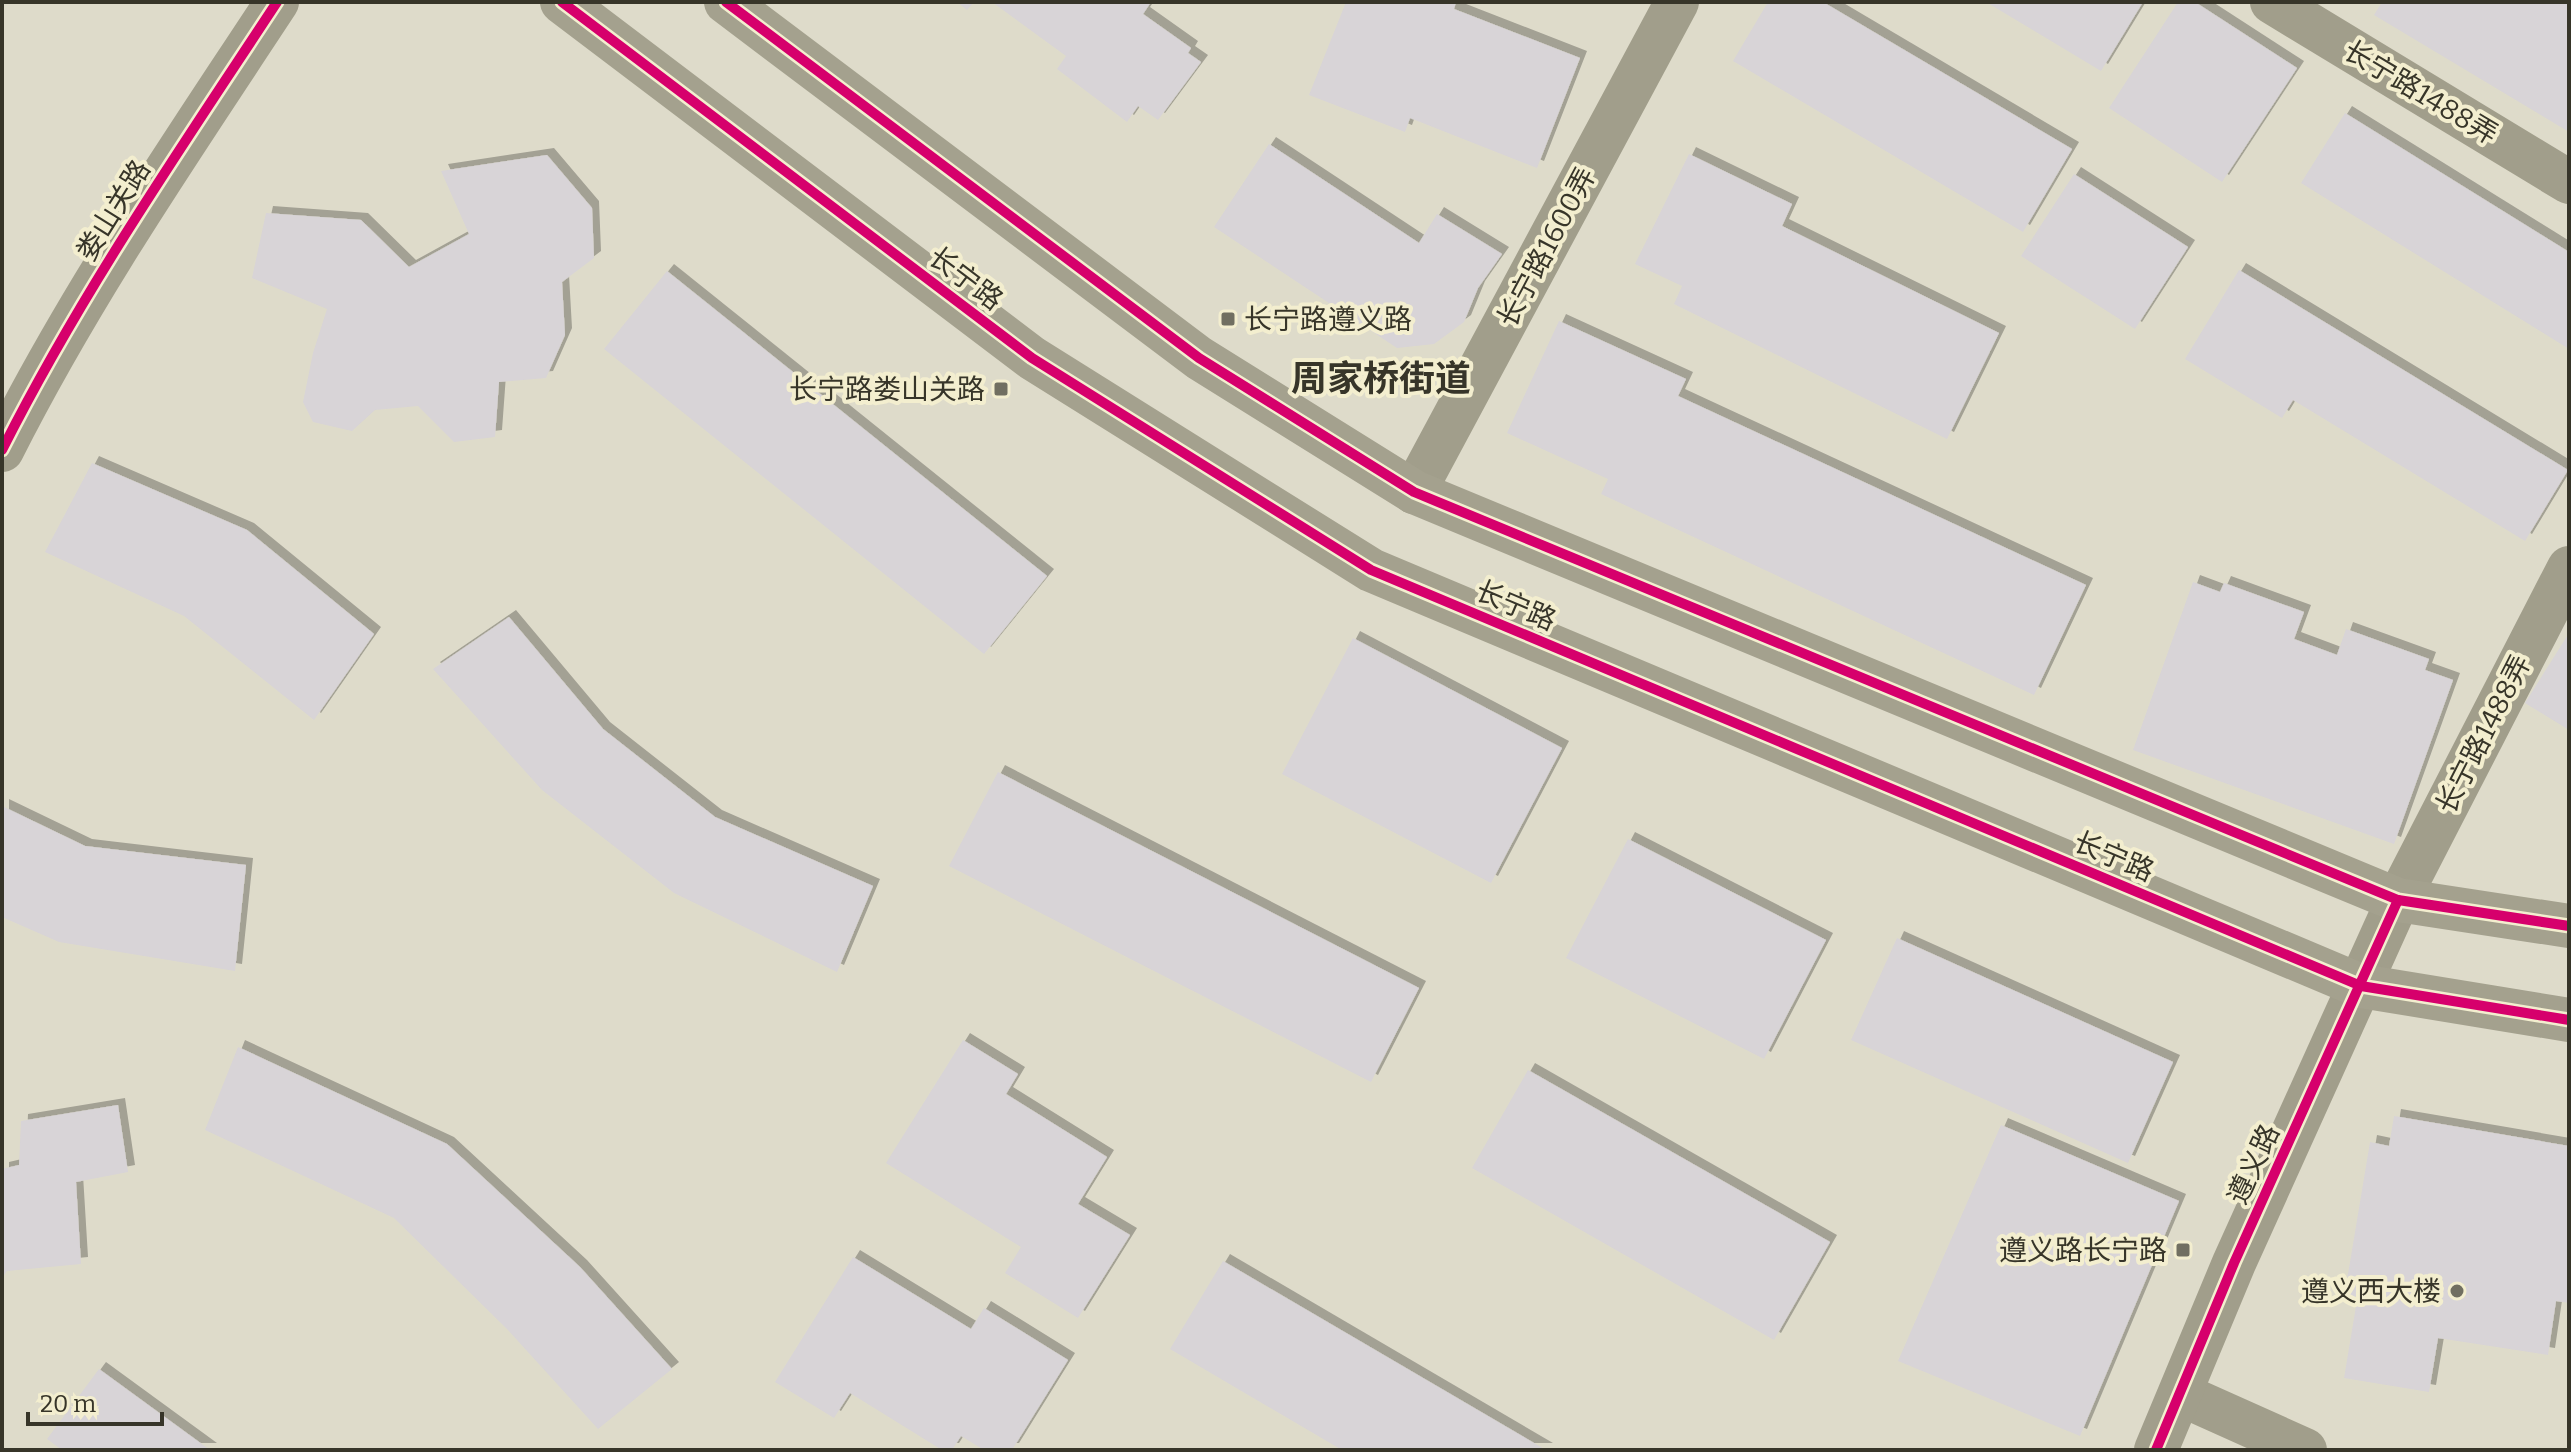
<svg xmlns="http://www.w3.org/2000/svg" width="2571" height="1452" font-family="Bitter,'Noto Sans SC',serif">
  <defs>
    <filter id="shadow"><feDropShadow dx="7" dy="-7" stdDeviation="0" flood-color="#0004"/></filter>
  </defs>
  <rect width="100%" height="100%" fill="#dedbca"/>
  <g fill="#d8d4d7" filter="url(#shadow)">
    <polygon points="957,2 974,2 967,10"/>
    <polygon points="992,2 1151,2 1143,14 1191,48 1188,53 1201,62 1158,120 1138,106 1127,122 1057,69 1066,56"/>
    <polygon points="1346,2 1456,2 1454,9 1580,58 1537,168 1410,118 1405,132 1309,95"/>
    <polygon points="1768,2 1823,2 2072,149 2023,232 1733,61"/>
    <polygon points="1986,2 2143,2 2101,71"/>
    <polygon points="2178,2 2195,2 2297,68 2222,182 2109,108"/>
    <polygon points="2382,2 2569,2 2569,132 2374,15"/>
    <polygon points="2345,113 2569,252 2569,349 2301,183"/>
    <polygon points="1269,144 1419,243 1437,214 1502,254 1478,288 1464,322 1434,344 1397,348 1214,227"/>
    <polygon points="1689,154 1792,204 1782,226 1999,333 1947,439 1674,304 1682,286 1635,264"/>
    <polygon points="547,155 592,208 594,258 562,282 565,335 546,378 499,382 495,437 454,442 418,406 375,410 352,431 313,422 303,402 313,353 327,309 252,278 266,213 361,220 409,267 469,234 441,171"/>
    <polygon points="2074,174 2188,247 2135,329 2021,256"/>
    <polygon points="2239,270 2568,470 2525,541 2293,400 2282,418 2185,359"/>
    <polygon points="667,271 1047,576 984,654 604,349"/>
    <polygon points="1559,321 1686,379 1678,396 2086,585 2034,695 1601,494 1608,479 1507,433"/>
    <polygon points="92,463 247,530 374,634 314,720 184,616 45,552"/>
    <polygon points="2193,582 2220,592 2224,583 2304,612 2294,639 2337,655 2346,629 2429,659 2425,670 2453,680 2394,844 2133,750"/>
    <polygon points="509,617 603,729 715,817 873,886 837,972 674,893 542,790 433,669"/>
    <polygon points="2569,633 2569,730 2525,703"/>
    <polygon points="1353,638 1562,748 1491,883 1282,774"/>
    <polygon points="998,772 1419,988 1371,1082 949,866"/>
    <polygon points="2,806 85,846 246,865 235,971 59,942 2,917"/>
    <polygon points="1628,839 1826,940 1764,1059 1566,958"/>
    <polygon points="1897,938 2173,1062 2128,1163 1851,1040"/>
    <polygon points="963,1040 1018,1074 1006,1094 1107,1157 1078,1204 1130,1235 1078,1318 1005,1273 1021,1247 886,1163"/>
    <polygon points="238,1047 447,1144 580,1267 672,1369 598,1429 507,1329 394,1218 205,1130"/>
    <polygon points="1528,1070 1830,1242 1774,1340 1472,1168"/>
    <polygon points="118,1105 128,1172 76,1182 81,1264 7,1271 2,1278 2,1169 19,1165 21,1121"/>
    <polygon points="2394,1116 2569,1146 2569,1303 2556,1301 2548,1355 2438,1338 2429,1392 2344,1378 2357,1300 2344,1298 2370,1142 2389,1146"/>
    <polygon points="2001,1125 2179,1201 2080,1436 1898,1361"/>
    <polygon points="853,1257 971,1329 984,1308 1068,1360 1012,1450 984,1450 961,1436 952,1450 942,1450 850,1393 834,1418 775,1382"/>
    <polygon points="1223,1261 1546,1450 1342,1450 1170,1349"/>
    <polygon points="99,1369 210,1450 62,1450 47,1439"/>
  </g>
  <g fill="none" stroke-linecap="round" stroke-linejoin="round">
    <g stroke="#a19e8b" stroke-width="44">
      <polyline points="2272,2 2569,182"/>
      <path d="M2,450C81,293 181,148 277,2"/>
      <polyline points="1414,492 1677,2"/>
      <polyline points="2180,1394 2305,1450"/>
      <polyline points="2156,1450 2234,1263 2398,900 2569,568"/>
    </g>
    <g stroke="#a4a18e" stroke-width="44">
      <polyline points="562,2 1032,358 1371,570 2361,986 2569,1020"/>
      <polyline points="726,2 1199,358 1414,492 2398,900 2569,926"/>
    </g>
    <g stroke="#f3eecf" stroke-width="15">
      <g id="cycleway">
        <polyline points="562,2 1032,358 1371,570 2361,986 2569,1020"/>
        <polyline points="726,2 1199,358 1414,492 2398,900 2569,926"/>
        <path d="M2,450C81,293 181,148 277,2"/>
        <polyline points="2156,1450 2234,1263 2398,900"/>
      </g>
    </g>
    <use href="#cycleway" stroke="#d6006c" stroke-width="10"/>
  </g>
  <g fill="#716f61" stroke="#f3eecf" stroke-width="3">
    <rect x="1220" y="311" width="16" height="16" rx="4"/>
    <rect x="993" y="381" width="16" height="16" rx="4"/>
    <rect x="2175" y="1242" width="16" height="16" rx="4"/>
    <circle cx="2457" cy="1291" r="8"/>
  </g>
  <g text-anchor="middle" stroke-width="8" stroke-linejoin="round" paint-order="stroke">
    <g font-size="28" fill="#373529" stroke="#f3eecf">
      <text transform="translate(2421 92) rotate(31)" y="10">长宁路1488弄</text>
      <text transform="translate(113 210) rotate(-58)" y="10">娄山关路</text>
      <text transform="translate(1546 247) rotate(-62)" y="10">长宁路1600弄</text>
      <text transform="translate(966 278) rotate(37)" y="10">长宁路</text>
      <text transform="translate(1516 605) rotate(23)" y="10">长宁路</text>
      <text transform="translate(2483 734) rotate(-63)" y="10">长宁路1488弄</text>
      <text transform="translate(2114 856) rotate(23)" y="10">长宁路</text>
      <text transform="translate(2253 1164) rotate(-65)" y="10">遵义路</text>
    </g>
    <g font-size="28" fill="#373529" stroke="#f3eecf" text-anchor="end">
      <text x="1244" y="329" text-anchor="start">长宁路遵义路</text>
      <text x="985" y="399">长宁路娄山关路</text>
      <text x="2167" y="1260">遵义路长宁路</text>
      <text x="2441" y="1301">遵义西大楼</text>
    </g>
    <g font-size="36" font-weight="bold" fill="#373529" stroke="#f3eecf">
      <text x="1381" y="391">周家桥街道</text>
    </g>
  </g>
  <rect width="2571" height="1452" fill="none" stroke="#373529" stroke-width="8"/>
  <path d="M28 1412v12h134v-12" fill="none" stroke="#373529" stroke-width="4"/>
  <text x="40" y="1412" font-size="24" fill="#373529" stroke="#f3eecf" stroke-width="6" paint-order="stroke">20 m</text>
</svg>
